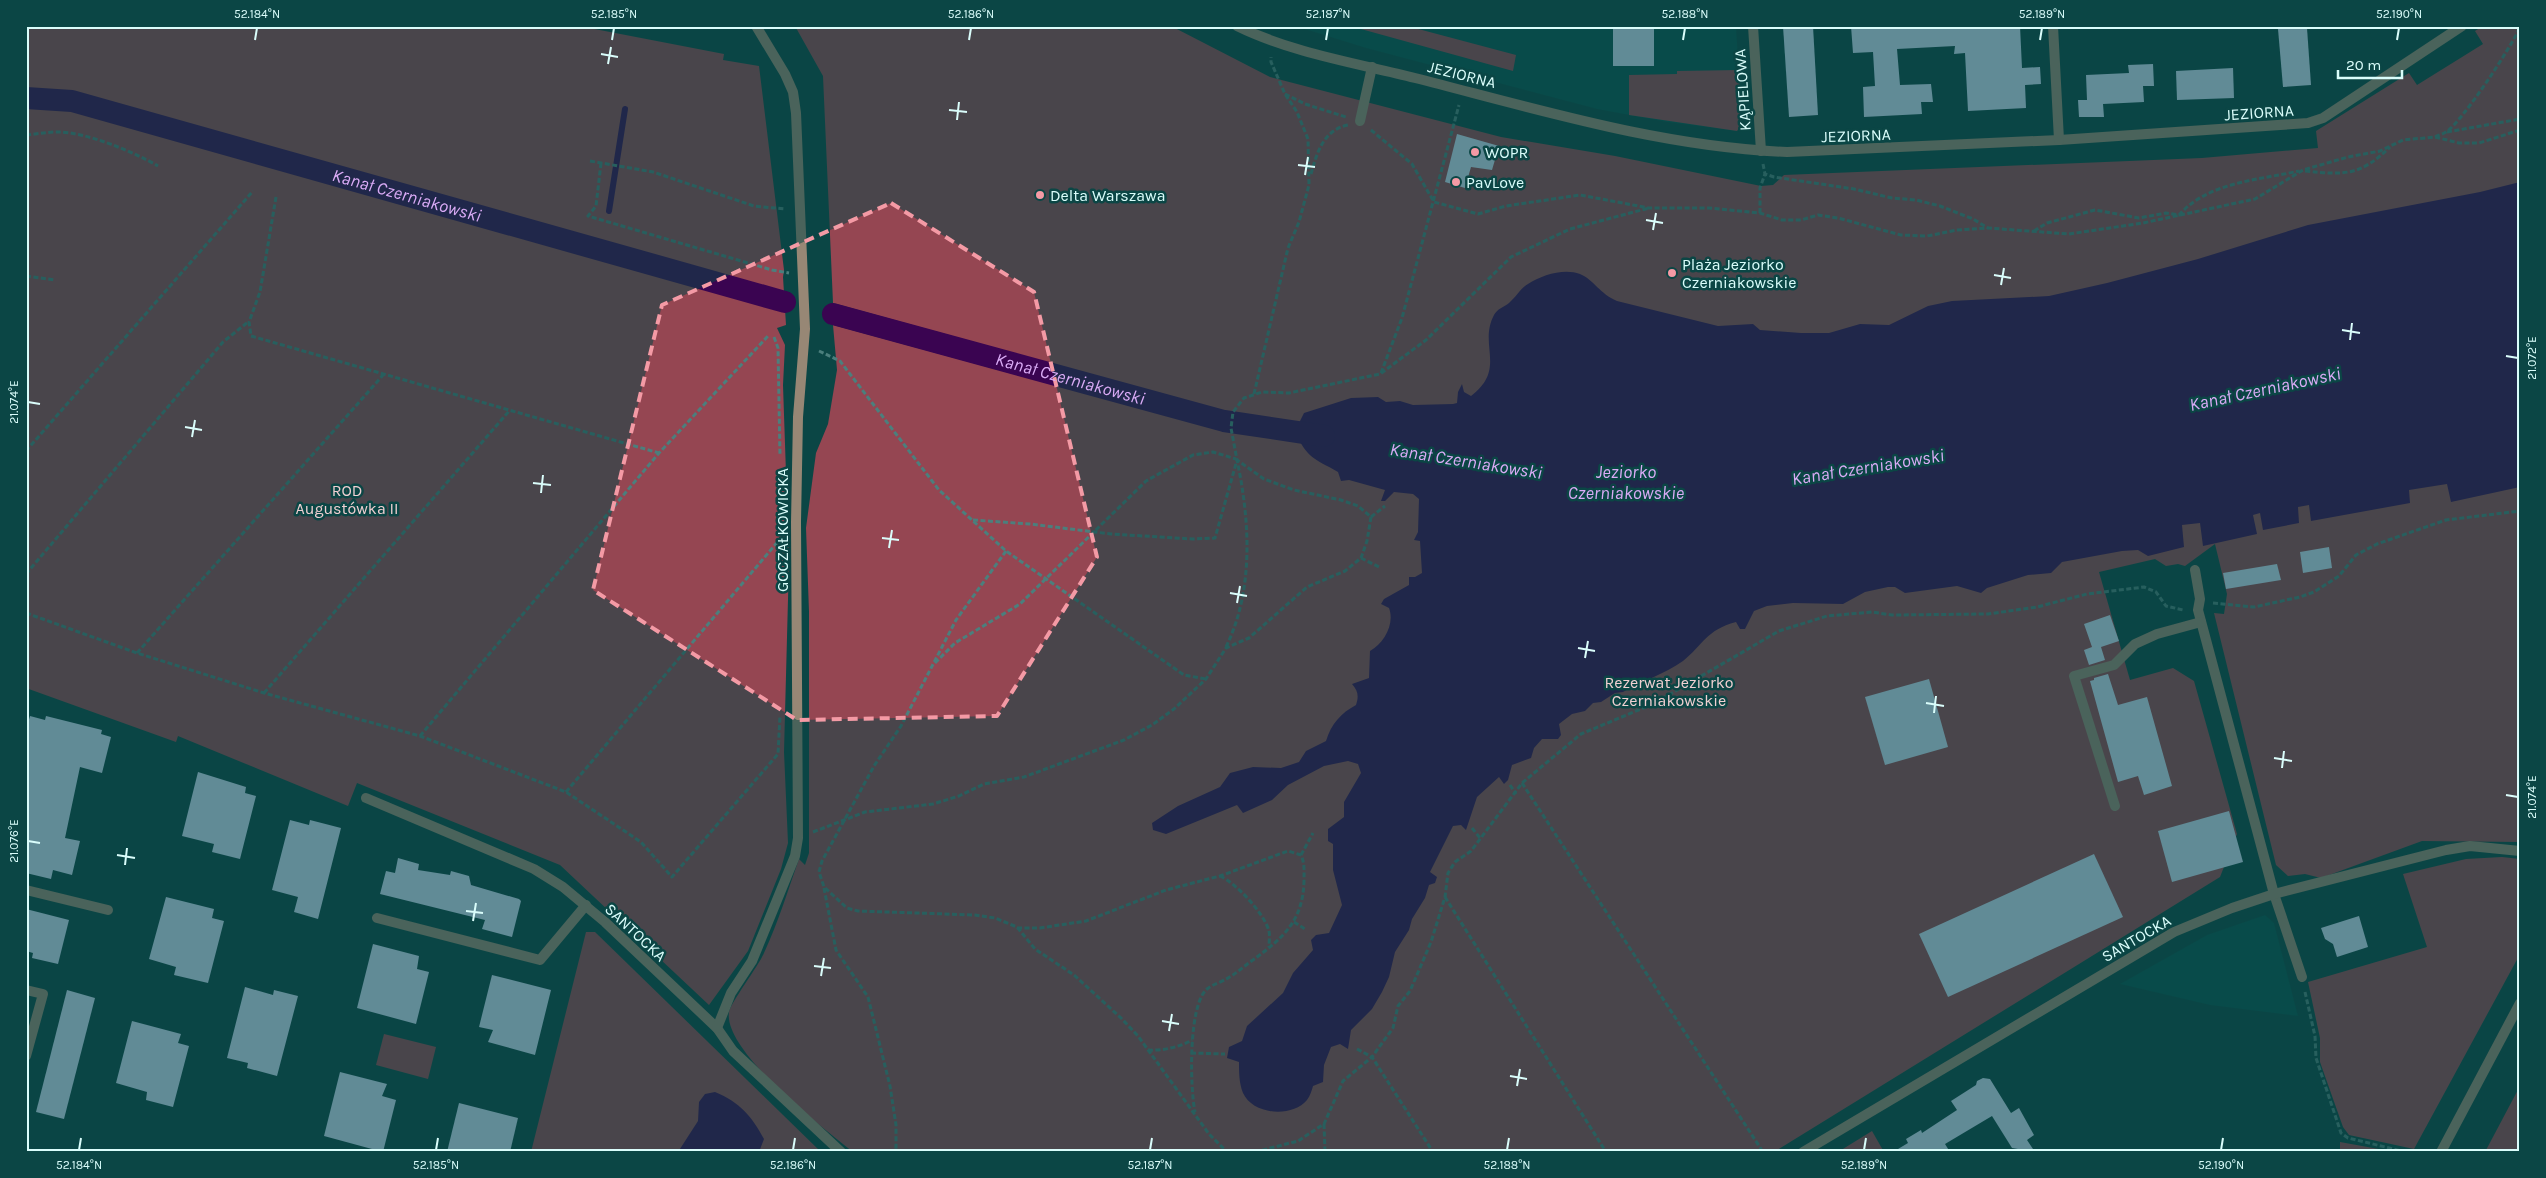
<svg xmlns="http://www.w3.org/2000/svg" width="2546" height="1178" font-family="Karla,sans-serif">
  <rect width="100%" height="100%" fill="#0b4645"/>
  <g fill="#065250">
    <polygon points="1295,26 1736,26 1742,124 1737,131 1667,122 1597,109 1366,48"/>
    <polygon points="2265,915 2274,923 2298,1016 2210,1005 2120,984 2207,935"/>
  </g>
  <g fill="#954652">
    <polygon points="26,26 579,26 724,54 723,60 759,66 784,270 783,277 786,325 777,328 785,345 783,385 789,561 784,752 788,843 781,869 748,951 709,1005 560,865 357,783 348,806 178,736 176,742 26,688"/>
    <path d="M795,26H1171L1270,77L1501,137L1615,156L1761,186L1773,185L1784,175L2202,158L2318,148L2316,131L2409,73L2417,85L2483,44L2475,31L2483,26H2520V842L2422,841L2321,878L2305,874L2288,876L2276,865L2214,613L2224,614L2227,594L2215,544L2185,566L2178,564L2166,566L2155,559L2099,572L2130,680L2173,668L2194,681L2237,834L2220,877L1774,1152H853C823,1128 723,1051 729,1012C731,1002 758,967 764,953C778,923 788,890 799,859L805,865L809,853V612L806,528L816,453L828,424L837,370L833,325L1223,431L1226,412L833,303L823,76Z"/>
    <polygon points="1350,26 1407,26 1516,55 1513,71"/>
    <polygon points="1739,70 1742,124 1737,131 1629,115 1629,75 1677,74 1677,71"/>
    <polygon points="2502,857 2520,859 2520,954 2414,1149 2349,1135 2343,1127 2320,1062 2320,1038 2308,982 2427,947 2403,874 2466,859"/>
    <polygon points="586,932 595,932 821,1152 531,1152"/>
    <polygon points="384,1034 436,1047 428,1079 376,1065"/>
    <polygon points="2520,1086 2520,1152 2485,1152"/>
    <polygon points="1872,1131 1884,1152 1838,1152"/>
    <polygon points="2340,1142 2395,1152 2340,1152"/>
  </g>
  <g fill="#3a0451">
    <path d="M2520,182V487L2451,502L2447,484L2409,490L2410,503L2311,521L2309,505L2298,507L2299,523L2263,530L2260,513L2253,515L2257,534L2203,546L2200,523L2182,525L2184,547L2148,556L2138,550L2122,551L2062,562L2051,573L2028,575L1987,588L1981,593L1957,586L1905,593L1895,587H1888L1865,592L1843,604L1793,603L1767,606L1754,611L1745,629H1740L1736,622C1706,630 1703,645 1683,661C1665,674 1642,681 1623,692L1615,693L1601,702L1593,703L1585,711L1572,714L1559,724L1561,735L1558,739H1542L1534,748L1531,758L1512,765L1508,780L1504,784L1499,777L1477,797L1466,830L1461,825L1453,826L1430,872L1437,877L1435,883L1429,885L1425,898L1412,919L1409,930L1395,952L1389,977L1382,992L1372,1009L1351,1030L1348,1049L1340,1044L1331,1047L1324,1065L1323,1082L1313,1086C1312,1090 1310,1096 1307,1100C1292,1118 1253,1115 1243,1093C1239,1083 1239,1072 1239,1062L1227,1058L1229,1047L1242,1041L1247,1026L1283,993L1293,973L1313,950L1311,940L1316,935L1329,933L1342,905L1333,870V844L1328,841V829L1344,817V802L1361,773L1358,764L1348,761L1324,766L1288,785L1272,800L1243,813L1237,805L1166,834L1153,830L1152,823L1178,806L1220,787L1230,773L1253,767L1281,768L1299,762L1306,751L1326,741C1331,724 1341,713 1356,705C1359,696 1358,691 1352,684L1369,678L1370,651C1384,643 1395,624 1389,608L1381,604L1384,599L1409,585V577H1415L1422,573L1420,541L1414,540L1418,532L1419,499L1413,494L1394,492L1385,501H1381L1385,490L1349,480L1341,481L1338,472C1314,458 1307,459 1295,431L1304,413L1351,398L1378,397L1386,402L1400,401L1413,405L1453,404L1457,403L1458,392L1462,384L1464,392L1471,396C1507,369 1478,345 1494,315C1497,309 1504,307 1509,303C1516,297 1521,288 1528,284C1542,275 1564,268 1580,274C1594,280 1600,294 1617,301L1718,326L1753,324L1760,330L1801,333H1829L1860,324L1889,325L1928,306L1952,301L2049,296L2107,283L2198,259L2308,225L2480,192Z"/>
    <path d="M715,1092C740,1102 752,1117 764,1139L759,1152H678L698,1121L699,1102L705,1094Z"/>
  </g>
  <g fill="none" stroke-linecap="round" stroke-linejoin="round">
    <polyline stroke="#3a0451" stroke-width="6" points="609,211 625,109"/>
    <g stroke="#3a0451" stroke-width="22">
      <path id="s1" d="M26,98L72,101L785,302"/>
      <path id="s2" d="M833,314L1224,421L1324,436"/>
    </g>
  </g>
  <g fill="#c9dff9">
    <rect x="1613" y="26" width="41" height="40"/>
    <polygon points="1783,26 1813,26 1818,115 1789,117"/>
    <polygon points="1851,26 2020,26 2022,68 2040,67 2041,84 2025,85 2026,108 1968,111 1965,53 1954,54 1955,46 1897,49 1900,85 1931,84 1933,102 1921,102 1922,114 1864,117 1863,87 1875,86 1873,52 1853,53"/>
    <polygon points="2307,28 2311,85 2283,87 2278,29"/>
    <polygon points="2153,64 2154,86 2143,86 2144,102 2103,104 2104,117 2079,117 2078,100 2087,100 2086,75 2129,73 2128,65"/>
    <polygon points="2233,68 2234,98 2177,100 2176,71"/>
    <polygon points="1457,134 1499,146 1492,170 1471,167 1465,188 1445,182"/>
    <polygon points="2329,547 2332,568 2303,573 2300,552"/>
    <polygon points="2277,564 2281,580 2226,589 2223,573"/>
    <polygon points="2110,615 2119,641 2101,647 2105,660 2089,665 2084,650 2092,647 2084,624"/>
    <polygon points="2108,674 2118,705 2147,697 2172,786 2144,795 2138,776 2118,782 2090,681 2094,680 2094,678"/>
    <polygon points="1929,679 1948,747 1885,765 1865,697"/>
    <polygon points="30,716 45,720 46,716 102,730 101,734 111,737 102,773 80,767 65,838 80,841 72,875 53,870 51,879 26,873 26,730"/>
    <polygon points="198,772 246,787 245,793 256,796 240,859 212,852 214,844 182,836"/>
    <polygon points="2229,811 2243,862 2172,882 2158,831"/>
    <polygon points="290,820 309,825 310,820 341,828 318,919 294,912 298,897 272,890"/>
    <polygon points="2094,854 2123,917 1948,997 1919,934"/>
    <polygon points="398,858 419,864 418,870 450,875 451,871 469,876 471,885 519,899 521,901 512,937 482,929 485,920 380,894 386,871 395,873"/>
    <polygon points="166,897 214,909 212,918 224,921 208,983 174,975 176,967 149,959"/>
    <polygon points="26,909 69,920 58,964 32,958 33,953 26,951"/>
    <polygon points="2359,916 2368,947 2337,957 2333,944 2325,939 2321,928"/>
    <polygon points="373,944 419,956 417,969 429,972 416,1024 357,1008"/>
    <polygon points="492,975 551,990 535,1055 488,1042 493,1030 479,1027"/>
    <polygon points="245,987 273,995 274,990 298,996 277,1076 247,1068 248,1063 227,1058"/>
    <polygon points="67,990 95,998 64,1119 36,1112"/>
    <polygon points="132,1021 181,1034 178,1043 189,1046 173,1107 146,1100 147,1092 116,1083"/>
    <polygon points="340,1072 387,1084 382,1096 396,1100 383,1152 324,1136"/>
    <polygon points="1983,1078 1990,1079 2011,1113 2019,1108 2034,1135 2027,1140 2035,1152 2012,1148 1992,1116 1945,1144 1950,1152 1893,1152 1908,1143 1906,1139 1921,1130 1922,1133 1957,1110 1951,1101 1976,1085 1977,1081"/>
    <polygon points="459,1103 518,1118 510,1152 447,1152"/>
  </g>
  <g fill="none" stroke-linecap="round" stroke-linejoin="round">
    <g stroke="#4b7f7d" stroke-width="3" stroke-dasharray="5 2.5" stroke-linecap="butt">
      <polyline points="1285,94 1305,104 1346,117"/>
      <polyline points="1371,130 1412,164 1434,202 1478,214 1506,206 1580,195 1649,208 1709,208 1760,213 1782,220 1801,220 1818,215 1838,218 1901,235 1927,236 1957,230 1988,228 2069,234 2143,223 2255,199 2303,170 2348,157 2380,151 2403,140 2435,137 2459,143 2479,143 2520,130"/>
      <polyline points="2447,132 2520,119"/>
      <path d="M26,135C37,134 47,132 58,132C86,132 134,152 158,166"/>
      <path d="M2435,137C2439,135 2443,134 2446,132C2462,122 2512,46 2520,27"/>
      <polyline points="590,161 653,172 754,206 785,209"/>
      <polyline points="601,163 596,206 588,216 772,270 789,273"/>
      <polyline points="1763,164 1765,174 1774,177 1854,189 1892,198 1916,200 1940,206 1973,219 1988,228"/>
      <path d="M2305,171C2345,175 2360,176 2390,147"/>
      <path d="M1311,174C1317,153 1323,130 1348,125"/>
      <polyline points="276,197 260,292 249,322 251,336 659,453"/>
      <polyline points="1760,213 1760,188 1765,174"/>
      <path d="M2034,231L2047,223L2095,210L2139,218L2166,213L2179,215C2208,182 2259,180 2299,171"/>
      <polyline points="26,276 55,280"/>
      <polyline points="774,337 778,348 780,456"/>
      <polyline points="819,351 840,361 939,490 972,520 1006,551 1184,675 1206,679"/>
      <polyline points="1381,373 1402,318 1459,105"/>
      <polyline points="1254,394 1288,248 1299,222 1309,185 1308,139 1297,112 1285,94 1271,62 1271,57"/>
      <polyline points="26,451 253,191"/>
      <polyline points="1371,517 1385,506"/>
      <polyline points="973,520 1030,524 1111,534 1193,539 1215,538 1237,460"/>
      <polyline points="1006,551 956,620 901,726 874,766 822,861 819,872 824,887 847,908 858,911 975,915 995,918 1017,927 1035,949 1074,975 1121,1018 1138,1036 1209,1134 1227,1152"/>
      <polyline points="1361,558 1379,567"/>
      <polyline points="26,574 223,342 248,322"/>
      <polyline points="2213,603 2254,607 2300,597 2314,592 2339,576 2356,555 2377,544 2446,520 2520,511"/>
      <polyline points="26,613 137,653 264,693 420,736 566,792 641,842 672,877 778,754 780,716"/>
      <path d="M1226,647C1254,590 1250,521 1237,460"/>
      <polyline points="137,653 384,374"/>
      <polyline points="935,663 955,643 1020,604 1146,481 1193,455 1213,452 1236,459"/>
      <polyline points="264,693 510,410"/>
      <polyline points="420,736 659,453 768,336"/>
      <polyline points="1522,783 1763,1152"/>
      <polyline points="1510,785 1516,794"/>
      <polyline points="566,792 780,539"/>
      <polyline points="1472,828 1480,838"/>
      <polyline points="813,832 865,812 933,804 959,796 984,784 1024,777 1124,740 1152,725 1174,709 1206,679 1226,648 1249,638 1307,587 1345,571 1361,558 1367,541 1371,517 1358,506 1341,500 1294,490 1264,479 1237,460 1231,428 1233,412 1244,398 1262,392 1289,393 1380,374 1426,340 1511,257 1570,229 1649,208"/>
      <polyline points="1301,855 1313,833"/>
      <path d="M1220,876C1236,883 1264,913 1269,931C1270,936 1269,942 1269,947"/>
      <polyline points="824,888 836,950 868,997 890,1086 896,1125 896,1152"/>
      <polyline points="1445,897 1606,1152"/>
      <polyline points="1294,922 1305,929"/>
      <path d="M1017,928H1040L1086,921L1166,890L1220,876L1288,851L1301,855C1305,864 1304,871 1304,881C1303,921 1283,938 1253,960C1244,966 1237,973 1228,978C1222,982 1213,984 1207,989C1188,1005 1190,1088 1195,1112"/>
      <polyline points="2305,992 2315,1036 2316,1058 2341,1133 2348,1138 2406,1152"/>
      <polyline points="1357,1049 1372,1057 1433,1152"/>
      <path d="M1148,1050C1162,1051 1180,1047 1192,1040"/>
      <polyline points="1191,1053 1225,1054"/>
      <polyline points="1324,1124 1325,1152"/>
      <polyline points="1255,1152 1298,1141 1324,1124 1343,1081 1372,1057 1393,1028 1398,1006 1410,991 1431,942 1445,897 1448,873 1455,862 1471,851 1522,783 1581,734 1653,704 1779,631 1827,616 1872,612 1892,615 1988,614 2037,607 2087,594 2144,587 2156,592 2166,606 2183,610"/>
    </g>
    <g stroke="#978775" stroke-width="10">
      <polyline points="1360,121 1372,67"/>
      <polyline points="2195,570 2200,599 2198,610 2274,894 2302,977"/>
      <polyline points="2115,806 2074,676 2114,665 2135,644 2157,634 2201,622"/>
      <polyline points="26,890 108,910"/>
      <polyline points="377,918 540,960 586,905"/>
      <polyline points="26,990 43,994 26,1056"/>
    </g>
    <g stroke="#978775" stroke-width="10">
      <path d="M1237,26C1292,53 1356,63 1415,78C1537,109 1661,147 1787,152L2059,140L2308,123L2323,118L2462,26"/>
      <polyline points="1753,26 1761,151"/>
      <polyline points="2053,26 2059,140"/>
      <polyline points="366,798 534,869 563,887 605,922 717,1028 733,1051 841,1152"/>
      <polyline points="717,1028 731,993 752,961 795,856 798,838 796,522 798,417 805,329 796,113 793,92 785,74 756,26"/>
      <polyline points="1803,1152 2174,932 2232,908 2274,894 2446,850 2470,846 2520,851"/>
    </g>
    <polyline stroke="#978775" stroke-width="10" points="2441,1152 2520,1003"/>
  </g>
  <path d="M0 0H2546V1178H0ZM891,203L1034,292L1097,557L997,716L797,720L593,590L662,305Z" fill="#0b4645" fill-opacity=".55" fill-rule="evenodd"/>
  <path fill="none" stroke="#f49aa5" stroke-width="4" stroke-dasharray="10 6" stroke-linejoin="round" d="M891,203L1034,292L1097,557L997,716L797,720L593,590L662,305Z"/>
  <path fill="none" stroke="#dafdfb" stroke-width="2" d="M255,40L257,28M612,40L614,28M969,40L971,28M1326,40L1328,28M1683,40L1685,28M2040,40L2042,28M2397,40L2399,28M601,54L618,57M608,64L611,47M949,110L967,112M957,120L959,102M1298,165L1315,167M1305,175L1308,157M1646,220L1663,223M1653,230L1656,213M1994,275L2011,278M2001,285L2004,268M2342,330L2360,333M2350,340L2352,323M2506,356L2518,358M28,402L40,404M185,427L202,430M192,437L195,420M533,483L551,485M541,493L543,475M882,538L899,540M889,548L892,530M1230,593L1247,596M1237,603L1240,586M1578,648L1595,651M1585,658L1588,641M1926,703L1944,706M1934,713L1936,696M2274,758L2292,761M2282,768L2284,751M2506,795L2518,797M28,841L40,843M117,855L135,858M125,865L127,848M466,911L483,913M473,921L476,903M814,966L831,968M821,976L824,958M1162,1021L1179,1024M1169,1031L1172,1014M1510,1076L1527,1079M1517,1086L1520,1069M79,1150L81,1138M436,1150L438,1138M793,1150L795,1138M1150,1150L1152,1138M1507,1150L1509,1138M1864,1150L1866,1138M2221,1150L2223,1138"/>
  <g fill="#f49aa5" stroke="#0b4645" stroke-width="2">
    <circle cx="1475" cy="152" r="5"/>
    <circle cx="1456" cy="182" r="5"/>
    <circle cx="1040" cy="195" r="5"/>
    <circle cx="1672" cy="273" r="5"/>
  </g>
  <g text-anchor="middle" stroke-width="5" stroke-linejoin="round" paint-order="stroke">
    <g font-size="16" fill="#dafdfb" stroke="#0b4645">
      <text transform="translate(1462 74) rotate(14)" y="6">JEZIORNA</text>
      <text transform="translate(1742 90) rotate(-94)" y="6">KĄPIELOWA</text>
      <text transform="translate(2259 112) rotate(-4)" y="6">JEZIORNA</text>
      <text transform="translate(1856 135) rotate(-2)" y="6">JEZIORNA</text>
      <text transform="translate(782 530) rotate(-90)" y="6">GOCZAŁKOWICKA</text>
      <text transform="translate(636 932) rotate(43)" y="6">SANTOCKA</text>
      <text transform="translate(2136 938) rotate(-30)" y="6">SANTOCKA</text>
    </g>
    <g font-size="16" fill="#dafdfb" stroke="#0b4645" text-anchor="start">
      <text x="1485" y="158">WOPR</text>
      <text x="1466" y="188">PavLove</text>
      <text x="1050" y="201">Delta Warszawa</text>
      <text x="1682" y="270">Plaża Jeziorko<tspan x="1682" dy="18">Czerniakowskie</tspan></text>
    </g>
    <g font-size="16" fill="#f1d0d2" stroke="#0b4645">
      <text x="347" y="496">ROD<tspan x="347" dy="18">Augustówka II</tspan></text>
      <text x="1669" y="688">Rezerwat Jeziorko<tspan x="1669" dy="18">Czerniakowskie</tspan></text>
    </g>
    <g font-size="18" font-style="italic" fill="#daabf6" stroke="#0b4645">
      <text dy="6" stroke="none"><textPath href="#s1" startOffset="394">Kanał Czerniakowski</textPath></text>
      <text dy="6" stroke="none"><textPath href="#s2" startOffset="246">Kanał Czerniakowski</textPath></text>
      <text transform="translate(2265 389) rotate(-12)" y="6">Kanał Czerniakowski</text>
      <text transform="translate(1466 461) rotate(9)" y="6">Kanał Czerniakowski</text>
      <text transform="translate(1868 467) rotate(-9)" y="6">Kanał Czerniakowski</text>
      <text x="1626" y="478">Jeziorko<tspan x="1626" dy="21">Czerniakowskie</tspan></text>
    </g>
  </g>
  <rect width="2546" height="1178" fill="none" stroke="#0b4645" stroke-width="55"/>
  <path d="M2338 70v8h64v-8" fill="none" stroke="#dafdfb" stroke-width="2.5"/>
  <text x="2346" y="70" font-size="15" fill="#dafdfb" stroke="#0b4645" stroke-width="4" paint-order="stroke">20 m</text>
  <rect x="28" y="28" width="2490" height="1122" fill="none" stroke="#dafdfb" stroke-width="2"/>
  <g font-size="12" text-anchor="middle" fill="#dafdfb">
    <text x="257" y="18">52.184°N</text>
    <text x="614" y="18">52.185°N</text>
    <text x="971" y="18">52.186°N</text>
    <text x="1328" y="18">52.187°N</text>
    <text x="1685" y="18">52.188°N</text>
    <text x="2042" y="18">52.189°N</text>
    <text x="2399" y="18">52.190°N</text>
    <text transform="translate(2532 358) rotate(-90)" y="4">21.072°E</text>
    <text transform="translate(14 402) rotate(-90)" y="4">21.074°E</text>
    <text transform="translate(2532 797) rotate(-90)" y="4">21.074°E</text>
    <text transform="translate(14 841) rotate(-90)" y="4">21.076°E</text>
    <text x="79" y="1169">52.184°N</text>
    <text x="436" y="1169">52.185°N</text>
    <text x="793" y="1169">52.186°N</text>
    <text x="1150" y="1169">52.187°N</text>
    <text x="1507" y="1169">52.188°N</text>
    <text x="1864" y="1169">52.189°N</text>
    <text x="2221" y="1169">52.190°N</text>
  </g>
</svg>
